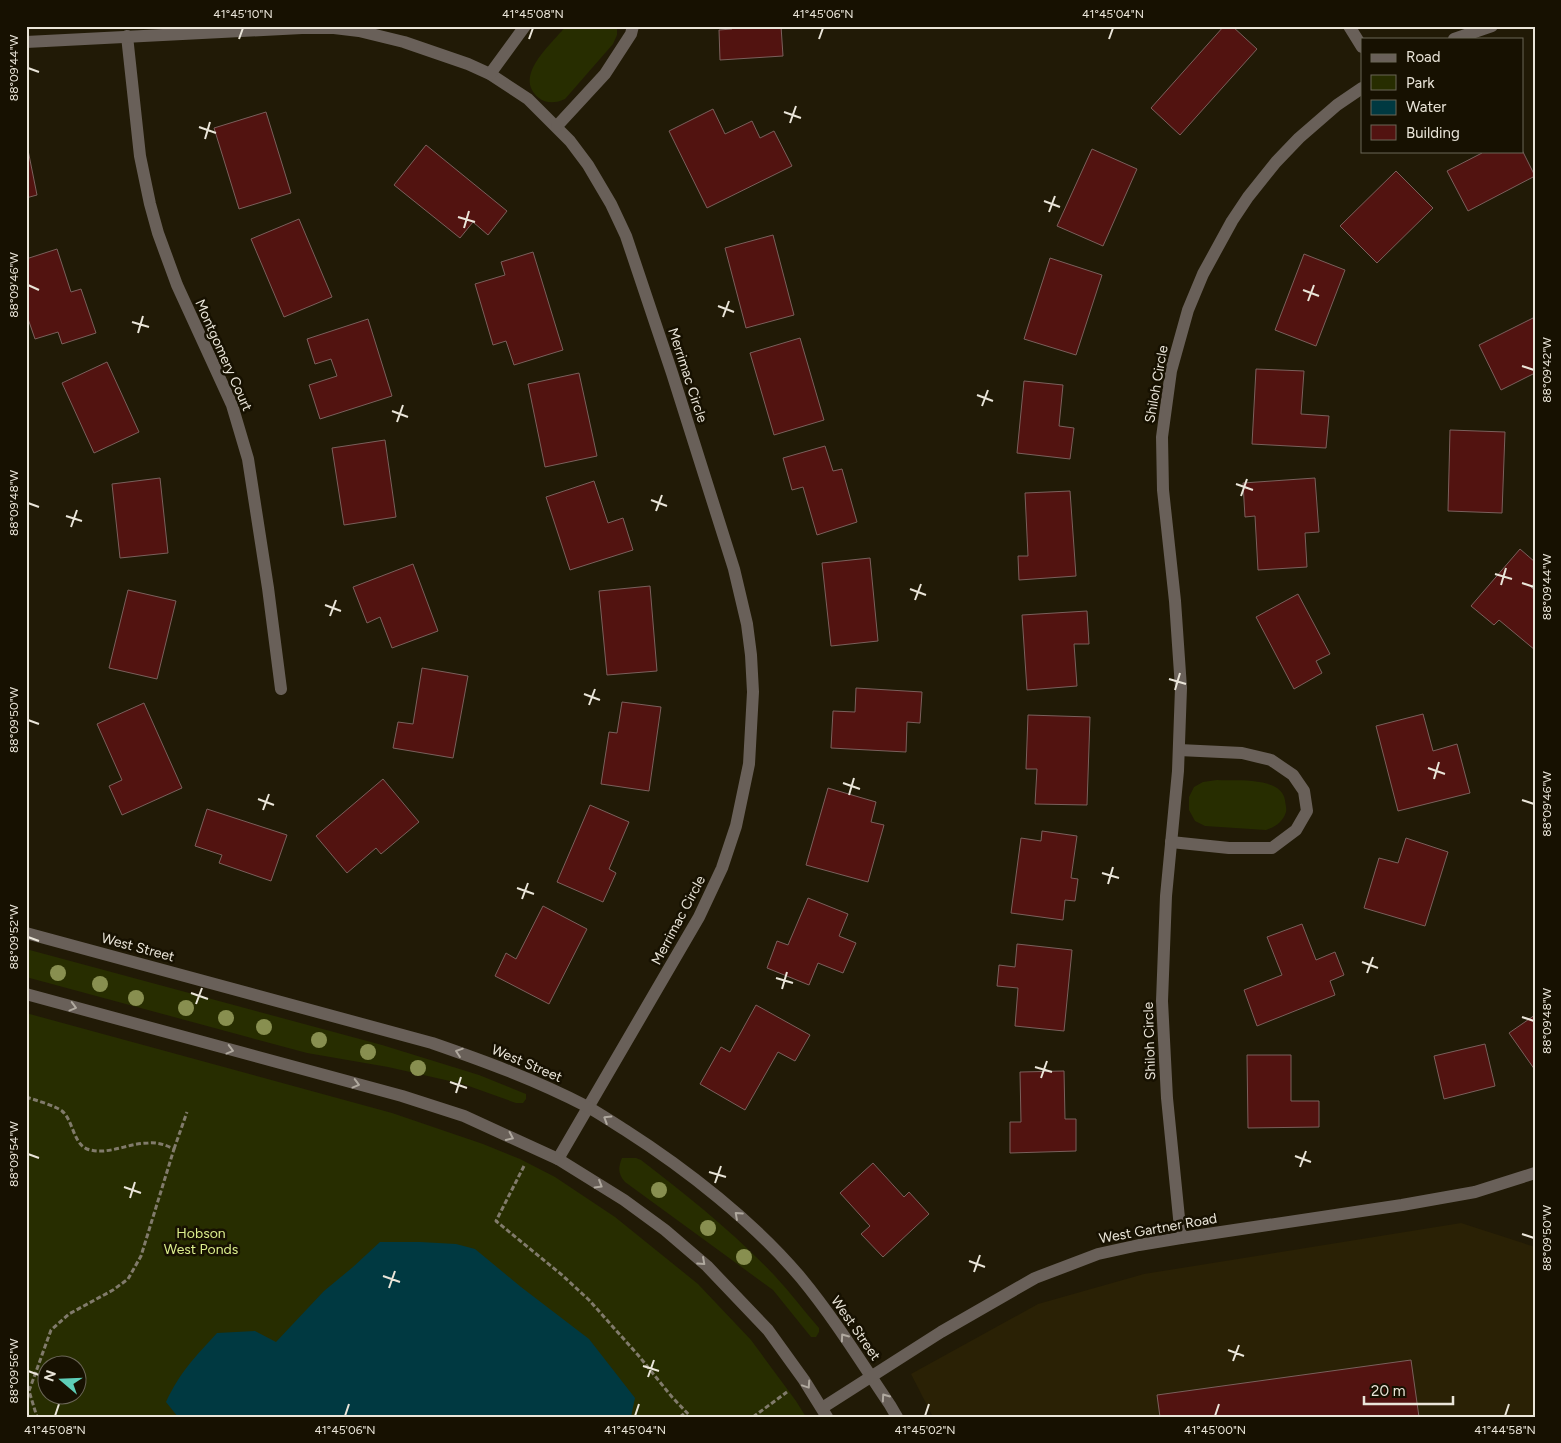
<svg xmlns="http://www.w3.org/2000/svg" width="1561" height="1443" font-family="Figtree,sans-serif">
  <rect width="100%" height="100%" fill="#211a06"/>
  <polygon fill="#2a2105" points="1461,1223 1535,1247 1535,1417 933,1417 911,1374 1038,1304 1144,1274"/>
  <g fill="#272d00" fill-rule="evenodd">
    <path d="M566,26H617V35L613,44L565,99C557,103 546,104 539,98C512,76 552,44 566,26Z"/>
    <path d="M1217,780C1236,781 1280,776 1285,800C1285,803 1287,808 1286,812C1283,822 1275,827 1266,830L1205,826L1195,821L1189,810V797L1194,787L1203,782Z"/>
    <polygon points="26,949 382,1045 479,1075 526,1094 526,1099 523,1103 516,1103 463,1084 388,1067 307,1053 26,977"/>
    <path d="M26,1013L392,1113L483,1144L520,1159L555,1177L615,1217L698,1284L751,1340L796,1401L806,1417H26ZM48,1366H78V1396H48Z"/>
    <path d="M622,1158H636L641,1160C688,1196 734,1233 774,1275C790,1292 804,1311 819,1328V1332L816,1337H811L773,1290L625,1182C618,1174 618,1168 622,1158Z"/>
  </g>
  <path fill="#003941" d="M380,1242H420L456,1244L475,1249L521,1287L589,1339L635,1398L631,1417H178L166,1402C180,1372 195,1357 217,1333L255,1331L276,1342L324,1291L353,1267Z"/>
  <g fill="#521310" stroke="#7a605c">
    <polygon points="732,26 781,26 783,56 720,60 719,30 732,29"/>
    <polygon points="1224,26 1232,26 1257,49 1180,135 1151,108"/>
    <polygon points="713,109 725,134 752,121 760,138 774,131 792,166 707,208 669,131"/>
    <polygon points="266,112 291,193 239,209 214,128"/>
    <polygon points="26,140 37,195 26,198"/>
    <polygon points="426,145 507,211 488,235 473,222 460,238 394,185"/>
    <polygon points="1092,149 1137,169 1103,246 1057,226"/>
    <polygon points="1522,150 1535,176 1468,211 1447,171 1482,153 1481,151 1522,151"/>
    <polygon points="1396,171 1433,208 1377,263 1340,226"/>
    <polygon points="299,219 332,297 284,317 251,239"/>
    <polygon points="773,235 794,315 746,328 725,248"/>
    <polygon points="57,249 71,292 81,289 96,333 62,344 58,332 35,339 26,313 26,259"/>
    <polygon points="533,252 563,350 514,365 506,341 493,345 475,284 505,275 501,262"/>
    <polygon points="1304,254 1345,270 1316,346 1275,330"/>
    <polygon points="1050,258 1102,275 1076,355 1024,339"/>
    <polygon points="1535,317 1535,373 1501,390 1479,345"/>
    <polygon points="368,319 392,396 320,419 309,385 337,376 331,359 315,364 307,339"/>
    <polygon points="800,338 824,420 774,435 750,353"/>
    <polygon points="107,362 139,432 94,453 62,383"/>
    <polygon points="1256,369 1304,371 1301,414 1329,416 1326,448 1252,444"/>
    <polygon points="579,373 597,456 545,467 528,384"/>
    <polygon points="1024,381 1063,385 1059,426 1074,428 1070,459 1017,453"/>
    <polygon points="1450,430 1505,432 1502,513 1448,511"/>
    <polygon points="385,440 396,517 344,525 332,448"/>
    <polygon points="825,446 833,471 842,469 857,522 817,535 803,487 792,490 783,458"/>
    <polygon points="160,478 168,553 120,558 112,484"/>
    <polygon points="1315,478 1319,532 1305,533 1307,567 1258,570 1255,516 1245,517 1243,483"/>
    <polygon points="594,481 608,523 623,518 633,550 570,570 546,497"/>
    <polygon points="1070,491 1076,576 1019,580 1018,556 1028,556 1025,493"/>
    <polygon points="1520,549 1535,562 1535,582 1531,587 1535,591 1535,650 1499,620 1494,625 1471,606"/>
    <polygon points="870,558 878,641 831,646 822,563"/>
    <polygon points="413,564 438,631 392,648 380,617 367,623 353,587"/>
    <polygon points="650,586 657,671 607,675 599,591"/>
    <polygon points="128,590 176,601 157,679 109,668"/>
    <polygon points="1298,594 1330,654 1316,661 1322,673 1294,689 1256,617"/>
    <polygon points="1087,611 1089,644 1074,644 1077,686 1027,690 1022,615"/>
    <polygon points="422,668 468,676 453,758 393,748 398,722 413,724"/>
    <polygon points="856,688 922,692 920,723 907,722 906,752 831,748 833,711 855,712"/>
    <polygon points="622,702 661,707 649,791 601,784 609,732 617,733"/>
    <polygon points="144,703 182,788 122,815 109,786 122,780 97,724"/>
    <polygon points="1423,714 1433,751 1457,744 1470,793 1398,811 1376,726"/>
    <polygon points="1028,715 1090,717 1087,805 1035,804 1037,769 1026,769"/>
    <polygon points="383,779 419,822 381,854 376,848 347,873 316,836"/>
    <polygon points="828,788 876,802 871,822 884,825 868,882 806,865"/>
    <polygon points="590,805 629,822 609,869 616,873 603,902 557,882"/>
    <polygon points="207,809 287,835 271,881 219,863 222,855 195,846"/>
    <polygon points="1042,831 1077,836 1071,878 1078,879 1075,901 1065,900 1063,920 1011,913 1021,838 1041,841"/>
    <polygon points="1406,838 1448,852 1425,926 1364,908 1379,858 1398,863"/>
    <polygon points="808,898 848,914 839,936 856,943 843,973 818,963 809,985 767,968 777,941 788,945"/>
    <polygon points="543,906 587,929 549,1004 495,976 506,953 516,959"/>
    <polygon points="1302,924 1316,960 1335,952 1344,975 1330,981 1335,995 1257,1026 1244,990 1282,975 1267,937"/>
    <polygon points="1017,944 1072,950 1064,1031 1015,1026 1018,988 997,986 999,965 1015,967"/>
    <polygon points="756,1005 810,1035 795,1061 778,1052 745,1110 700,1084 721,1047 730,1052"/>
    <polygon points="1535,1015 1535,1070 1509,1033"/>
    <polygon points="1485,1044 1495,1086 1444,1099 1434,1056"/>
    <polygon points="1247,1055 1291,1055 1291,1101 1319,1101 1319,1127 1248,1128"/>
    <polygon points="1064,1071 1065,1119 1076,1119 1076,1151 1010,1153 1010,1122 1021,1122 1020,1072"/>
    <polygon points="873,1163 904,1197 909,1192 929,1214 883,1257 861,1234 870,1226 840,1193"/>
    <polygon points="1411,1360 1419,1417 1160,1417 1157,1395"/>
  </g>
  <g fill="none" stroke-linecap="round" stroke-linejoin="round">
    <g stroke="#817b6b" stroke-width="3" stroke-dasharray="5 2.5" stroke-linecap="butt">
      <path d="M26,1097C35,1100 56,1106 62,1111C73,1120 73,1143 87,1149C107,1156 128,1143 148,1143C157,1142 166,1145 174,1149L141,1256L128,1279L113,1290L69,1314L51,1330L29,1391L37,1417"/>
      <polyline points="174,1149 187,1112"/>
      <polyline points="524,1166 496,1221 562,1275 589,1300 638,1355 672,1397 691,1417"/>
      <polyline points="680,1417 686,1412"/>
      <polyline points="753,1417 787,1392"/>
    </g>
    <g stroke="#696059" stroke-width="12">
      <polyline points="1349,26 1362,47"/>
      <polyline points="127,36 140,156 150,204 158,233 177,285 232,405 248,459 268,588 281,689"/>
      <polyline points="1454,39 1492,26"/>
      <polyline points="26,42 302,28 334,28 359,31 404,42 468,64 490,74 528,99 570,141 588,165 611,204 626,236 672,373 734,569 747,624 751,655 753,692 749,764 736,826 722,868 699,917 558,1159"/>
      <polyline points="490,74 525,26"/>
      <polyline points="557,126 605,74 631,34 633,26"/>
      <polyline points="1171,842 1229,848 1272,848 1296,830 1307,811 1304,791 1293,775 1271,760 1242,753 1179,750"/>
      <path d="M26,933L432,1043C484,1061 536,1080 586,1106C599,1113 612,1122 625,1130C686,1169 754,1222 801,1278C834,1318 861,1362 890,1405L897,1417"/>
      <polyline points="26,994 402,1096 464,1116 558,1159 624,1200 665,1230 707,1266 768,1330 804,1380 827,1417"/>
      <polyline points="1181,1238 1167,1098 1162,1001 1166,896 1178,771 1181,688 1175,601 1163,490 1162,437 1171,371 1188,310 1203,274 1232,221 1248,197 1276,162 1299,138 1337,105 1362,88"/>
      <polyline points="822,1408 941,1332 1035,1278 1098,1254 1139,1245 1181,1238 1402,1205 1475,1192 1535,1173"/>
    </g>
  </g>
  <g fill="#888f50">
    <circle cx="58" cy="973" r="8"/>
    <circle cx="100" cy="984" r="8"/>
    <circle cx="136" cy="998" r="8"/>
    <circle cx="186" cy="1008" r="8"/>
    <circle cx="226" cy="1018" r="8"/>
    <circle cx="264" cy="1027" r="8"/>
    <circle cx="319" cy="1040" r="8"/>
    <circle cx="368" cy="1052" r="8"/>
    <circle cx="418" cy="1068" r="8"/>
    <circle cx="659" cy="1190" r="8"/>
    <circle cx="708" cy="1228" r="8"/>
    <circle cx="744" cy="1257" r="8"/>
  </g>
  <defs><path id="oneway-chevron" d="M-2-3.5L2.5 0L-2 3.5" fill="none" stroke-width="1.6" stroke-linecap="round" stroke-linejoin="round" transform="scale(1.25)"/></defs>
  <g stroke="#b0a99f">
    <use href="#oneway-chevron" transform="translate(73 1007) rotate(15)"/>
    <use href="#oneway-chevron" transform="translate(230 1050) rotate(15)"/>
    <use href="#oneway-chevron" transform="translate(459 1052) rotate(-161)"/>
    <use href="#oneway-chevron" transform="translate(356 1084) rotate(15)"/>
    <use href="#oneway-chevron" transform="translate(607 1119) rotate(-148)"/>
    <use href="#oneway-chevron" transform="translate(510 1137) rotate(25)"/>
    <use href="#oneway-chevron" transform="translate(599 1185) rotate(31)"/>
    <use href="#oneway-chevron" transform="translate(738 1215) rotate(-138)"/>
    <use href="#oneway-chevron" transform="translate(702 1262) rotate(42)"/>
    <use href="#oneway-chevron" transform="translate(844 1337) rotate(-125)"/>
    <use href="#oneway-chevron" transform="translate(807 1385) rotate(56)"/>
    <use href="#oneway-chevron" transform="translate(885 1397) rotate(-125)"/>
  </g>
  <path fill="none" stroke="#eae5d9" stroke-width="2" d="M239,39L243,28M529,39L533,28M819,39L823,28M1109,39L1113,28M28,68L39,72M784,112L801,118M790,123L796,106M199,127L216,133M205,139L210,122M1044,201L1060,207M1049,212L1055,196M458,217L475,222M464,228L469,211M28,285L39,290M1303,290L1319,296M1308,301L1314,285M718,306L734,312M723,317L729,301M132,322L149,327M138,333L143,316M1522,366L1534,370M977,395L993,401M982,406L988,390M392,411L408,417M397,422L403,405M1236,484L1253,490M1241,496L1247,479M651,500L667,506M28,503L39,507M656,511L662,495M66,516L82,521M71,527L77,510M1495,574L1512,579M1522,583L1534,587M1501,585L1506,568M910,589L926,595M915,600L921,584M325,605L341,611M330,616L336,600M1169,679L1186,684M1175,690L1180,673M584,694L600,700M589,705L595,689M28,720L39,724M1428,768L1445,774M1434,779L1439,762M843,783L860,789M849,795L854,778M258,799L274,805M1522,800L1534,804M263,810L269,794M1102,873L1119,878M1108,884L1113,867M517,888L534,894M522,899L528,883M28,937L39,941M1362,962L1378,968M1367,973L1373,957M776,978L793,983M782,989L787,972M191,993L208,999M196,1004L202,988M1522,1017L1534,1021M1035,1067L1052,1072M1041,1078L1047,1061M450,1082L467,1088M456,1093L461,1077M28,1154L39,1158M1295,1156L1311,1162M1300,1167L1306,1151M709,1172L726,1177M715,1183L721,1166M124,1187L141,1193M130,1198L135,1182M1522,1234L1534,1238M969,1261L985,1267M974,1272L980,1255M383,1276L400,1282M389,1288L395,1271M1228,1350L1244,1356M1233,1361L1239,1345M643,1366L659,1371M28,1371L39,1375M648,1377L654,1360M55,1416L59,1404M345,1416L349,1404M635,1416L639,1404M925,1416L929,1404M1215,1416L1219,1404M1505,1416L1509,1404"/>
  <g text-anchor="middle" stroke-width="5" stroke-linejoin="round" paint-order="stroke">
    <g font-size="14" fill="#eae5d9" stroke="#171101">
      <text transform="translate(224 355) rotate(66)" y="5">Montgomery Court</text>
      <text transform="translate(688 375) rotate(72)" y="5">Merrimac Circle</text>
      <text transform="translate(1156 384) rotate(-80)" y="5">Shiloh Circle</text>
      <text transform="translate(678 920) rotate(-62)" y="5">Merrimac Circle</text>
      <text transform="translate(138 947) rotate(15)" y="5">West Street</text>
      <text transform="translate(1149 1041) rotate(-92)" y="5">Shiloh Circle</text>
      <text transform="translate(527 1063) rotate(23)" y="5">West Street</text>
      <text transform="translate(1158 1228) rotate(-10)" y="5">West Gartner Road</text>
      <text transform="translate(856 1328) rotate(55)" y="5">West Street</text>
    </g>
    <g font-size="14" fill="#dcee8d" stroke="#171101">
      <text x="201" y="1238">Hobson<tspan x="201" dy="16">West Ponds</tspan></text>
    </g>
  </g>
  <rect width="1561" height="1443" fill="none" stroke="#171101" stroke-width="55"/>
  <rect x="1361" y="38" width="162" height="115" fill="#171101" stroke="#6b6657"/>
  <rect x="1371" y="54" width="25" height="8" fill="#696059" stroke="#6b6657"/>
  <text x="1406" y="62" font-size="15" fill="#eae5d9">Road</text>
  <rect x="1371" y="75" width="25" height="15" fill="#272d00" stroke="#6b6657"/>
  <text x="1406" y="88" font-size="15" fill="#eae5d9">Park</text>
  <rect x="1371" y="100" width="25" height="15" fill="#003941" stroke="#6b6657"/>
  <text x="1406" y="112" font-size="15" fill="#eae5d9">Water</text>
  <rect x="1371" y="125" width="25" height="15" fill="#521310" stroke="#6b6657"/>
  <text x="1406" y="138" font-size="15" fill="#eae5d9">Building</text>
  <g transform="translate(62 1380) rotate(289)"><circle r="24" fill="#171101" stroke="#6b6657"/>
  <path d="M0-4L9 19L0 12L-9 19Z" fill="#5eceb8"/>
  <text y="-8" font-size="14" font-weight="bold" text-anchor="middle" fill="#eae5d9">N</text>
  </g>
  <path d="M1364 1396v8h89v-8" fill="none" stroke="#eae5d9" stroke-width="2.5"/>
  <text x="1371" y="1396" font-size="15" fill="#eae5d9" stroke="#171101" stroke-width="4" paint-order="stroke">20 m</text>
  <rect x="28" y="28" width="1506" height="1388" fill="none" stroke="#eae5d9" stroke-width="2"/>
  <g font-size="12" text-anchor="middle" fill="#eae5d9">
    <text x="243" y="18">41°45'10"N</text>
    <text x="533" y="18">41°45'08"N</text>
    <text x="823" y="18">41°45'06"N</text>
    <text x="1113" y="18">41°45'04"N</text>
    <text transform="translate(14 68) rotate(-90)" y="4">88°09'44"W</text>
    <text transform="translate(14 285) rotate(-90)" y="4">88°09'46"W</text>
    <text transform="translate(1547 370) rotate(-90)" y="4">88°09'42"W</text>
    <text transform="translate(14 503) rotate(-90)" y="4">88°09'48"W</text>
    <text transform="translate(1547 587) rotate(-90)" y="4">88°09'44"W</text>
    <text transform="translate(14 720) rotate(-90)" y="4">88°09'50"W</text>
    <text transform="translate(1547 804) rotate(-90)" y="4">88°09'46"W</text>
    <text transform="translate(14 937) rotate(-90)" y="4">88°09'52"W</text>
    <text transform="translate(1547 1021) rotate(-90)" y="4">88°09'48"W</text>
    <text transform="translate(14 1154) rotate(-90)" y="4">88°09'54"W</text>
    <text transform="translate(1547 1238) rotate(-90)" y="4">88°09'50"W</text>
    <text transform="translate(14 1371) rotate(-90)" y="4">88°09'56"W</text>
    <text x="55" y="1434">41°45'08"N</text>
    <text x="345" y="1434">41°45'06"N</text>
    <text x="635" y="1434">41°45'04"N</text>
    <text x="925" y="1434">41°45'02"N</text>
    <text x="1215" y="1434">41°45'00"N</text>
    <text x="1505" y="1434">41°44'58"N</text>
  </g>
</svg>
